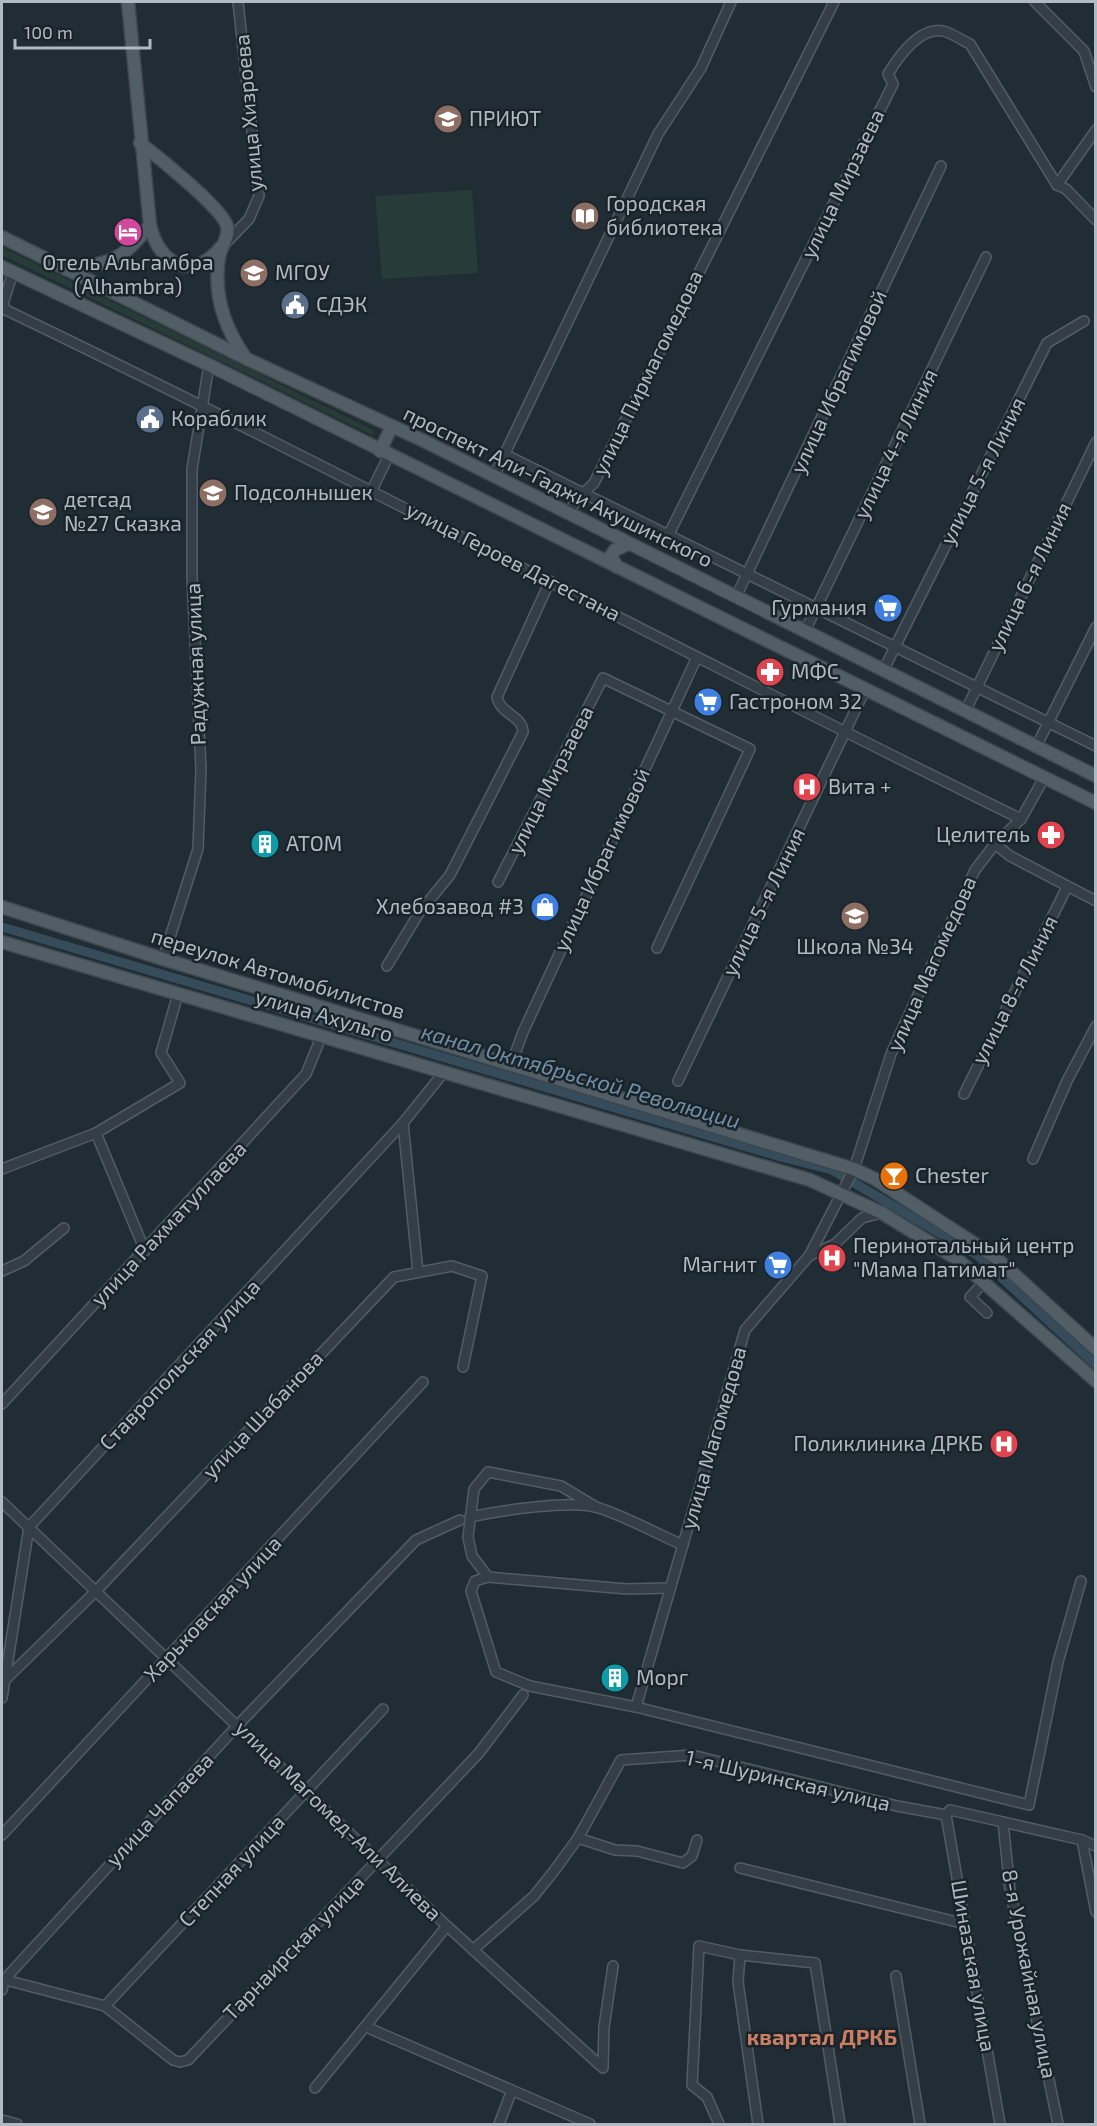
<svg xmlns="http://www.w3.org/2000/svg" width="1097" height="2126" font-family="'Exo 2',sans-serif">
  <rect width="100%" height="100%" fill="#212d35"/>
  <g fill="#273b38">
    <polygon points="472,190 478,273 382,279 375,196"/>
    <polygon points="2,247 373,430 374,436 2,255"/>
  </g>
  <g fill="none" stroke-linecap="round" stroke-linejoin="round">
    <polyline stroke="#364c5b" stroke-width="9" points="2,927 781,1157 832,1170 977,1255 1096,1365"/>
    <g stroke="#525c64" stroke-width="12">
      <g id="minor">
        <polyline points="1035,2 1084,51 1096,87"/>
        <polyline points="1057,185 1096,130"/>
        <polyline points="1057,185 1066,189 1096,220"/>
        <polyline points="223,246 249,219 259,196 238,2"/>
        <path d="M13,272L3,304L6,310C347,474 681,653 1021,819"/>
        <polyline points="504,454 1096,746"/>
        <polyline points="494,476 658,134 701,68 731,2"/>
        <polyline points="372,490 389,455"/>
        <polyline points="568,514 577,499 594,483 834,2"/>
        <path d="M669,534L893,84L888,74C899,56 920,27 943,31C952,33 961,40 970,44L1057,185"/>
        <polyline points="736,597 941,166"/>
        <polyline points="805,631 986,257"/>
        <polyline points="884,669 1047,343 1084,321"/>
        <polyline points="965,712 1096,442"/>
        <polyline points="1036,747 1096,627"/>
        <polyline points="995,844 1010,856 1096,901"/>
        <polyline points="498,882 603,678 750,749 657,948"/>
        <polyline points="163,959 198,849 201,769 192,577 192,469 209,365"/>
        <path d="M387,966L419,913L450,875L523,732C523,716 500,714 497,697L550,581"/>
        <polyline points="511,1065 523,1032 697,657"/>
        <polyline points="678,1081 865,690"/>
        <polyline points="964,1094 1067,887"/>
        <polyline points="403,1123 418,1272"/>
        <polyline points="96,1133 145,1251"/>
        <polyline points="1033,1159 1067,1081 1096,1026"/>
        <polyline points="2,1169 96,1133 180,1083 161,1053 178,994"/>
        <polyline points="809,1256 835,1244 862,1218 882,1213"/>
        <polyline points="2,1271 24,1261 64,1228"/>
        <polyline points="985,1281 970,1297 987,1313"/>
        <polyline points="2,1404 306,1074 322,1035"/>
        <polyline points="2,1502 447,1926 603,2068 604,2027 613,1966"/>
        <polyline points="596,1507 561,1486 488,1472 474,1489 468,1537 472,1556 488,1577 475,1581 471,1591 496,1672 530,1686 636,1707 1029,1805 1058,1662 1081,1581"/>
        <path d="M470,1517C498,1511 573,1499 599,1508C627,1517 655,1533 683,1545"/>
        <polyline points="488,1577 627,1589 670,1588"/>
        <polyline points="4,1681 96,1591 394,1277 452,1266 482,1276 463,1367"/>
        <polyline points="2,1698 29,1527 403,1123 444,1072"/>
        <polyline points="636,1707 745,1330 809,1256 854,1169 891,1054 975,870 995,844 1021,819 1044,778"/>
        <polyline points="1003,1822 1010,1890 1058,2124"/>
        <polyline points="2,1835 423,1382"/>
        <polyline points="578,1838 615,1850 637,1851 683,1863 692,1856 697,1840"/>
        <polyline points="1082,1840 1096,1912"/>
        <polyline points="740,1868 965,1924"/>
        <polyline points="473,1950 534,1896 554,1871 578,1838 621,1760 692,1755 897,1806 946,1815"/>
        <polyline points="740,1955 738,1982 758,2124"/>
        <polyline points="896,1976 920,2124"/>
        <polyline points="2,1979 105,2006 173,2060 180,2062 188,2060 479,1753 523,1695"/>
        <polyline points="2,1990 4,1980 237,1726 416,1540 460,1520"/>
        <polyline points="105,2006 383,1709"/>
        <polyline points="366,2027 590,2124"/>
        <polyline points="315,2088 447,1926"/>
        <polyline points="2,2120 17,2124"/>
        <polyline points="499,2124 512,2090"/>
        <polyline points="719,2124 707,2097 692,2085 699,1946 740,1955 815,1963 840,2124"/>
        <polyline points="1000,2124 946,1815 950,1810 1082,1840 1096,1846"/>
      </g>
    </g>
    <g stroke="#3e474f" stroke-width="15">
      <g id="major">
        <path d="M140,143C157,156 222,208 227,226C230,236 221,246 219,257C213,294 224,327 245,357"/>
        <path d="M150,225C159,265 192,282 221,247"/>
        <polyline points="2,237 247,359 422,440 1096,776"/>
        <polyline points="2,267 209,365 1096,803"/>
        <path d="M66,269C112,263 120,262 150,225L128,2"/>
        <polyline points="380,451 392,426"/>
        <polyline points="617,567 611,556 615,550 628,544"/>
        <polyline points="2,907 163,959 854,1169 875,1179 995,1257 1096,1349"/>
        <polyline points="2,942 810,1180 882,1213 957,1259 1096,1381"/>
      </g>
    </g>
    <use href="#minor" stroke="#343e46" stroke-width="9"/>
    <use href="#major" stroke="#525e66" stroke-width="12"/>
  </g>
  <defs>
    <g id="school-disc" transform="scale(1.5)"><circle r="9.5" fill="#8d6e63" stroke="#1a232a"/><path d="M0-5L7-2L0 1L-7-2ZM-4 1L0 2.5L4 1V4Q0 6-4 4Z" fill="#fff"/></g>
    <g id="library-disc" transform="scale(1.5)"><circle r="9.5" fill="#8d6e63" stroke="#1a232a"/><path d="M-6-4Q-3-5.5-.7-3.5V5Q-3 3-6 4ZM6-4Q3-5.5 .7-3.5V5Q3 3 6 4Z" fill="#fff"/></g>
    <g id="hotel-disc" transform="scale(1.5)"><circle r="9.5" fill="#d1479c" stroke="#1a232a"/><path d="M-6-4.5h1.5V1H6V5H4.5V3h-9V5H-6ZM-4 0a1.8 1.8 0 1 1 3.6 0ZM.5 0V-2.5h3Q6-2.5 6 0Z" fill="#fff"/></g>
    <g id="university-disc" transform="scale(1.5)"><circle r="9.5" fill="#8d6e63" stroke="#1a232a"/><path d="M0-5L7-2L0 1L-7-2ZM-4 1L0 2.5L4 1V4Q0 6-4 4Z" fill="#fff"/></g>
    <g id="civic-disc" transform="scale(1.5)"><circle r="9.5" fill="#5c6f8a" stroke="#1a232a"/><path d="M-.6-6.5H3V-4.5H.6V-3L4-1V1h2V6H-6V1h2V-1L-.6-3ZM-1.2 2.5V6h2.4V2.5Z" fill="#fff"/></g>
    <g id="supermarket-disc" transform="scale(1.5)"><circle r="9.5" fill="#3f7fe0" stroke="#1a232a"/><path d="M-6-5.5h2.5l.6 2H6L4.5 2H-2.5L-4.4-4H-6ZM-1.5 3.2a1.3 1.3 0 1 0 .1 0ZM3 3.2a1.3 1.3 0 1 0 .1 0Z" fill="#fff"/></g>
    <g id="pharmacy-disc" transform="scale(1.5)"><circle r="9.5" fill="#e0444e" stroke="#1a232a"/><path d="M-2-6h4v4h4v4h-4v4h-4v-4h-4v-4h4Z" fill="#fff"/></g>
    <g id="hospital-disc" transform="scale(1.5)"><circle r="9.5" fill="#e0444e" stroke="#1a232a"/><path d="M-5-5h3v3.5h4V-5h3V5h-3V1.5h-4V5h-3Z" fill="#fff"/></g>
    <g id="building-disc" transform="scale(1.5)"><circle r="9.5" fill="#0f9aa8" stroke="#1a232a"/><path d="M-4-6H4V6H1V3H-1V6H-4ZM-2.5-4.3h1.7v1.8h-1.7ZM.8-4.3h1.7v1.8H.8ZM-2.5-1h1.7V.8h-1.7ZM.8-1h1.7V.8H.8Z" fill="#fff"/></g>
    <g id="shop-disc" transform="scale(1.5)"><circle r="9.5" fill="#3f7fe0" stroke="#1a232a"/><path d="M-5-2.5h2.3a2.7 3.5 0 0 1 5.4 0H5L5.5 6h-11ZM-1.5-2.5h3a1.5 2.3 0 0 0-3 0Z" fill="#fff"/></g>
    <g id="bar-disc" transform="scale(1.5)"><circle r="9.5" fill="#e8710a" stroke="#1a232a"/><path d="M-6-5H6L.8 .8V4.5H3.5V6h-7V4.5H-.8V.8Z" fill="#fff"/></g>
  </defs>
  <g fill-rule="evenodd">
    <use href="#school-disc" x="448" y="119"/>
    <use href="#library-disc" x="585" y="216"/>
    <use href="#hotel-disc" x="128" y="232"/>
    <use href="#university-disc" x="254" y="273"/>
    <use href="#civic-disc" x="295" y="305"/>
    <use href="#civic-disc" x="150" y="419"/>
    <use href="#school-disc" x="213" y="493"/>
    <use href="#school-disc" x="43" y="512"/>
    <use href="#supermarket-disc" x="888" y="608"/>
    <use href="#pharmacy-disc" x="770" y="672"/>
    <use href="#supermarket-disc" x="708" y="702"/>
    <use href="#hospital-disc" x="807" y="787"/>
    <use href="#pharmacy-disc" x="1051" y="835"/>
    <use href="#building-disc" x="265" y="844"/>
    <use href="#shop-disc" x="545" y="907"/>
    <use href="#school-disc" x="855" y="916"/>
    <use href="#bar-disc" x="894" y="1176"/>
    <use href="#hospital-disc" x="832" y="1258"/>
    <use href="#supermarket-disc" x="778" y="1265"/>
    <use href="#hospital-disc" x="1004" y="1444"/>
    <use href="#building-disc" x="615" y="1678"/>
  </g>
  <g text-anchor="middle" stroke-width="5" stroke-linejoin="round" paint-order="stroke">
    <g font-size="21" fill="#afbac3" stroke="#1a232a">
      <text transform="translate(249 113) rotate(-95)" y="7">улица Хизроева</text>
      <text transform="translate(843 184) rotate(-64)" y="7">улица Мирзаева</text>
      <text transform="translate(648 373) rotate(-64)" y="7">улица Пирмагомедова</text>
      <text transform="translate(839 382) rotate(-65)" y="7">улица Ибрагимовой</text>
      <text transform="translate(896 444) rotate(-64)" y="7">улица 4-я Линия</text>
      <text transform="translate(983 471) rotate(-63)" y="7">улица 5-я Линия</text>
      <text transform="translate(558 487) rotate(26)" y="7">проспект Али-Гаджи Акушинского</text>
      <text transform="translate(513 562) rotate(27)" y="7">улица Героев Дагестана</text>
      <text transform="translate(1030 577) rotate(-64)" y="7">улица 6-я Линия</text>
      <text transform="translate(196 664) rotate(-92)" y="7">Радужная улица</text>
      <text transform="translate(551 780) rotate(-63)" y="7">улица Мирзаева</text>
      <text transform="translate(602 860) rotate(-65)" y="7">улица Ибрагимовой</text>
      <text transform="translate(764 902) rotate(-64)" y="7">улица 5-я Линия</text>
      <text transform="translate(932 964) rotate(-66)" y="7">улица Магомедова</text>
      <text transform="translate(278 974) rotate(17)" y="7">переулок Автомобилистов</text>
      <text transform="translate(1015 990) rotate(-63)" y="7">улица 8-я Линия</text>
      <text transform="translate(324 1016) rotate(16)" y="7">улица Ахульго</text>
      <text transform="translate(169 1224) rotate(-47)" y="7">улица Рахматуллаева</text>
      <text transform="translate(180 1365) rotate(-47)" y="7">Ставропольская улица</text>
      <text transform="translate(263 1415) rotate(-47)" y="7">улица Шабанова</text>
      <text transform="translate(714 1438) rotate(-74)" y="7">улица Магомедова</text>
      <text transform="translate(213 1609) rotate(-47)" y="7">Харьковская улица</text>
      <text transform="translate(788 1781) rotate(13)" y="7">1-я Шуринская улица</text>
      <text transform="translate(160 1810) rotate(-47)" y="7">улица Чапаева</text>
      <text transform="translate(338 1821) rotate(44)" y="7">улица Магомед-Али Алиева</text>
      <text transform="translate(232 1871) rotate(-47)" y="7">Степная улица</text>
      <text transform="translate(294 1948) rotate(-46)" y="7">Тарнаирская улица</text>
      <text transform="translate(973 1966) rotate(80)" y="7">Шиназская улица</text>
      <text transform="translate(1029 1974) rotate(79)" y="7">8-я Урожайная улица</text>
    </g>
    <g font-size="21" fill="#afbac3" stroke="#1a232a" text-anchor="start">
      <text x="469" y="126">ПРИЮТ</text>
      <text x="606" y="211">Городская<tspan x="606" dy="24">библиотека</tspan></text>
      <text x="128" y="270" text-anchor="middle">Отель Альгамбра<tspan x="128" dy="24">(Alhambra)</tspan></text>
      <text x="275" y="280">МГОУ</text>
      <text x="316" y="312">СДЭК</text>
      <text x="171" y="426">Кораблик</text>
      <text x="234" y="500">Подсолнышек</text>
      <text x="64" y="507">детсад<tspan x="64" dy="24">№27 Сказка</tspan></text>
      <text x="867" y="615" text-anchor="end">Гурмания</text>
      <text x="791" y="679">МФС</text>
      <text x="729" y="709">Гастроном 32</text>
      <text x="828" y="794">Вита +</text>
      <text x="1030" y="842" text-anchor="end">Целитель</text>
      <text x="286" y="851">АТОМ</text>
      <text x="524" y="914" text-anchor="end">Хлебозавод #3</text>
      <text x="855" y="954" text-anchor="middle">Школа №34</text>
      <text x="915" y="1183">Chester</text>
      <text x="853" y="1253">Перинотальный центр<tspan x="853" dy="24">"Мама Патимат"</tspan></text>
      <text x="757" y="1272" text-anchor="end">Магнит</text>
      <text x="983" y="1451" text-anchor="end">Поликлиника ДРКБ</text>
      <text x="636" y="1685">Морг</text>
    </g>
    <g font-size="22" font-style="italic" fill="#718fa5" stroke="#1a232a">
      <text transform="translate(581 1076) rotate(16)" y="8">канал Октябрьской Революции</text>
    </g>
    <g font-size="22" font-weight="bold" fill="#cb7f62" stroke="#1a232a">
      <text x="822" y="2045">квартал ДРКБ</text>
    </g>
  </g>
  <rect width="1097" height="2126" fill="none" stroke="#afbac3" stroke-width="6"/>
  <path d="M15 39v9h135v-9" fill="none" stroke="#afbac3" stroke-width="3"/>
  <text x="24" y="39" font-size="18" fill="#afbac3" stroke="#1a232a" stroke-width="4.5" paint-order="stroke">100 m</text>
</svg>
